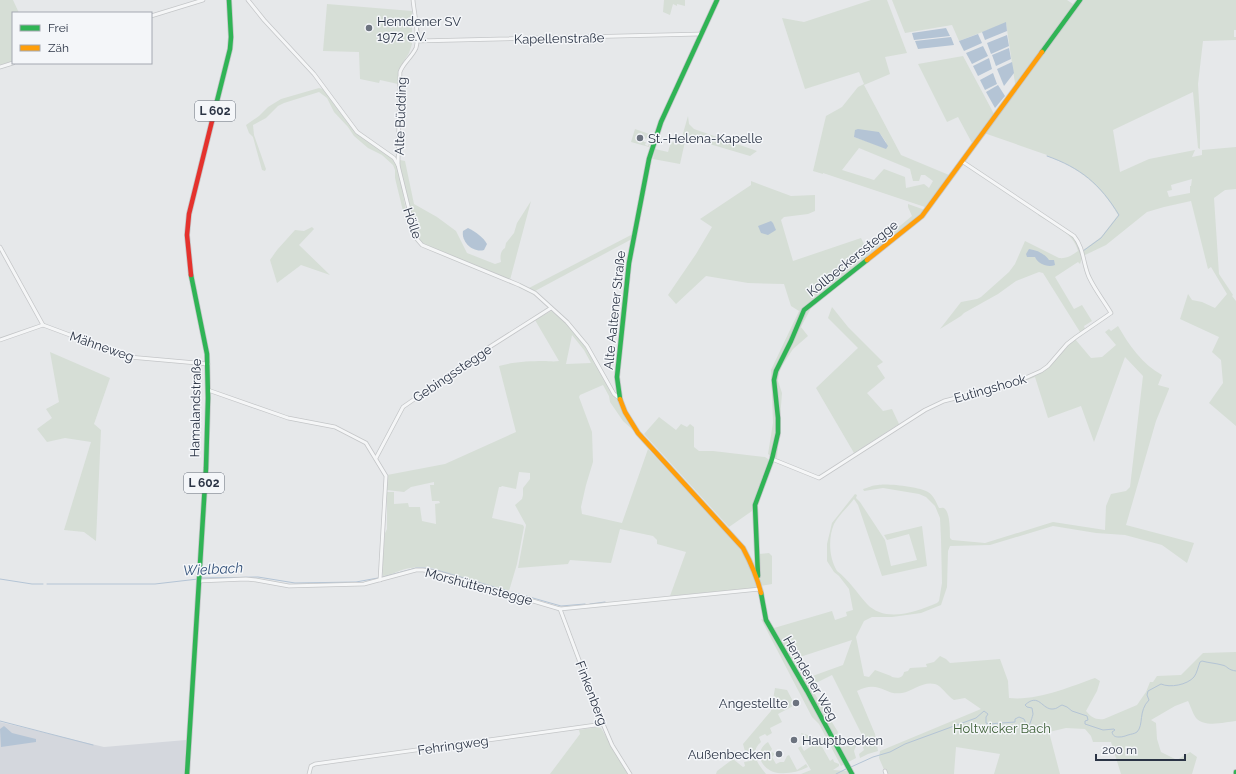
<svg xmlns="http://www.w3.org/2000/svg" width="1236" height="774" font-family="Raleway,sans-serif">
  <rect width="100%" height="100%" fill="#e6e8ea"/>
  <polygon fill="#d4d7dd" points="0,722 104,747 186,740 184,774 0,774"/>
  <g fill="#d6ded6" fill-rule="evenodd">
    <polygon points="0,0 13,0 19,13 13,13 13,62 0,66"/>
    <polygon points="664,0 685,0 685,6 677,4 677,6 673,4 670,15 663,12"/>
    <path d="M871,0H887L907,53L885,57L890,74L864,85L901,155L949,175L925,207L823,173V174L813,171L826,116L842,107L858,87L864,84L859,72L805,89L782,18L804,22ZM879,132L886,142V148L854,137ZM859,148L910,169L913,181H919L921,175H925L933,181L929,188L924,184L906,188L905,177L884,169L874,180L842,170Z"/>
    <path d="M892,0H1067L1073,4L1076,0H1236V30H1234V37H1236V40L1203,41L1198,84L1200,118V149L1198,148L1193,92L1113,130L1120,172L1149,159L1195,150L1192,157L1202,155V150L1236,147V189L1225,190L1214,198L1219,274L1233,295L1232,296L1236,301V426L1209,403L1223,383L1221,360L1212,352L1219,337L1180,319L1188,294L1192,300L1202,302L1215,308L1227,294L1211,267L1208,269L1191,201L1164,207L1147,212L1106,245L1083,256L1082,251L1101,237L1118,215C1101,185 1079,168 1047,156V155L984,133L1016,90L1006,23L959,41L952,25L905,33ZM1192,179L1191,186H1190V193L1169,197L1167,191L1172,190L1171,185Z"/>
    <polygon points="327,4 412,11 412,44 409,53 399,69 398,84 380,80 379,83 360,79 359,52 323,51"/>
    <polygon points="963,56 994,114 972,143 958,117 947,122 918,64"/>
    <path d="M319,88L323,89C334,103 345,121 357,133C368,143 388,151 396,164C401,173 403,197 406,209L403,211L395,178V170L393,165L382,155L368,148L354,136L348,127L334,112L327,98L319,92L284,103L278,106L266,118L253,125L254,135L266,169L265,171L262,170L253,137L249,133L246,125L259,116L268,107L281,99Z"/>
    <polygon points="688,116 689,124 694,129 757,151 750,156 686,137 680,164 653,159 655,149 668,152 671,142 680,144"/>
    <polygon points="635,129 652,135 651,140 649,139 649,136 645,139 637,135 636,138 643,141 644,140 644,142 646,142 645,145 648,146 649,143 650,143 649,147 631,142"/>
    <path d="M400,160L405,161L414,204L437,217L456,231L467,253L495,264L501,262C500,257 500,251 505,248L506,243L514,233L517,223L531,201L510,280L423,244L416,237L400,166Z"/>
    <path d="M751,181L791,196L815,195V211L808,214L784,217L781,220L793,261L861,238L868,252L912,216L908,207V204L925,210L871,259L811,308L801,327L808,336L793,349L782,366L779,373L778,381L782,393L777,458L775,457L777,444L774,370C772,376 773,385 774,392C775,410 780,440 771,456L768,454L773,423L771,370L799,311L791,306L784,284L748,283L706,276L676,304L668,295L696,254L712,227L700,219L751,185Z"/>
    <path d="M1038,213L1069,233L1077,241L1082,258L1080,264L1078,262L1055,277L1074,309L1082,305L1092,321L1084,326L1085,329L1080,332L1043,273L1039,272L1016,281L998,294L964,313L961,316L940,329L961,302L977,299L981,297L1009,272L1015,264L1025,241L1059,258C1067,259 1072,255 1078,251C1074,233 1052,224 1038,215Z"/>
    <polygon points="312,227 314,229 299,245 330,275 301,265 277,283 270,260 277,250 295,230 304,231"/>
    <polygon points="631,235 633,235 632,239 535,291 529,288"/>
    <polygon points="832,307 848,327 883,362 877,366 885,378 867,393 883,411 892,409 899,424 854,453 816,388 858,348 828,318"/>
    <path d="M551,311C580,330 596,365 613,395C622,405 626,417 633,430L623,421L610,402L609,396L603,385L580,395L579,397L592,432L593,462L586,485L581,507L582,514L622,523L648,449L734,541C745,555 753,568 757,585L755,588L670,596L686,552L657,544V540L653,536L620,529L611,563L570,560L568,564L518,568L526,525L515,505L522,499L523,495V488L530,479V473L519,472L516,489L502,486L501,487H499L492,518L523,525L524,527L517,564L509,591L432,568C423,567 414,567 405,569C397,571 391,576 383,576L382,570L385,533L387,529V492H394V504L408,503L409,507H420L422,521L436,524L435,504L440,503L439,501H432L430,485H434V482L411,487L404,492L387,490V475L445,464L516,432L499,366C512,362 530,361 543,361C549,361 553,362 559,361L535,320ZM572,335L584,350L591,363L566,364Z"/>
    <path d="M1118,326C1129,345 1142,364 1162,375L1158,385L1169,388V389L1156,421L1126,525L1194,543L1187,563L1162,545L1125,535L1096,533L1053,526L990,545L950,546L948,551L947,587L941,605L921,613L892,617H872L864,621L856,637L864,676L869,677L875,670L891,676L892,677C897,678 903,679 904,672L908,671L910,668L927,667L926,664L934,662L940,656L946,659L950,663L1000,659L1008,681L1009,698C1038,701 1069,687 1095,678L1100,681L1097,691L1086,711C1091,717 1095,720 1104,719L1137,705L1146,692L1150,682H1153L1157,676L1181,675L1203,653L1236,652V721C1225,722 1205,728 1196,718C1193,714 1191,707 1188,701L1175,706L1151,720L1156,723L1157,739L1161,752L1177,760L1190,752L1197,757L1192,774H1121L1111,742H1093L1091,736L1085,729L1066,728L1049,732L1060,774H994L1000,754L956,747L954,774H886L879,758L880,751L981,709L965,698L954,700C947,696 942,686 935,684C923,681 913,691 902,693C885,696 879,679 857,691L875,734L878,751L868,754L860,758L859,754L864,750L860,739L863,737L832,675L810,686L838,732L837,735L834,737L837,742L841,740L845,747L858,741L854,751L856,758L841,766L819,724L812,717L761,619L768,620L774,628L832,611L835,620L847,616L846,612L853,610L849,589L839,576L834,572L827,561V544L832,523L855,494L857,495L856,498L860,502L885,540L891,566L917,560L909,534L887,540L884,535L922,526L927,566L882,576L858,505L854,499C848,507 839,515 834,524C828,538 829,558 837,571C849,580 857,593 867,604C885,623 916,612 937,603L939,601L942,583L941,539L940,518L935,506L926,497L919,494L883,488L864,491L863,489C868,488 872,485 878,485C887,483 920,487 928,492C934,496 936,502 939,508C941,508 944,507 945,509C950,513 950,532 950,538L952,540L985,543L1053,522L1105,530L1106,506L1111,494L1126,491L1130,487L1143,376L1125,357L1094,442L1081,406L1048,418L1035,377L1022,382L1042,372L1075,339L1091,358L1102,357L1116,345L1105,332L1109,329L1111,331ZM852,640L843,665L807,678L796,660L799,656L800,657Z"/>
    <polygon points="50,352 110,378 94,424 101,430 96,541 84,532 64,530 91,442 65,438 47,442 37,429 52,418 46,409 59,402"/>
    <polygon points="659,417 676,430 681,424 687,427 690,424 694,427 694,447 699,451 713,451 765,457 768,459 768,464 752,511 729,527 644,434"/>
    <polygon points="769,553 772,556 772,584 760,586 755,556 759,554"/>
    <path d="M775,688L787,690L795,705L778,714L782,722L770,728L772,733L767,736L765,734L759,737L761,742C748,753 759,765 766,774H716L717,771L733,759L743,767L745,766L744,762L750,761L749,755H746L743,744L771,711Z"/>
    <polygon points="598,727 601,728 628,774 550,774 580,734 579,730"/>
    <polygon points="801,733 817,738 830,761 833,759 834,762 839,764 839,766 833,770 847,771 849,774 801,774 811,770 798,748 801,746 804,751 813,745 810,740 805,742"/>
    <path d="M768,742L772,749L769,754L772,752L775,754L772,757L776,764L780,762H784L787,756L789,755L797,770L806,764L808,767C798,772 789,774 778,773C762,771 752,752 768,742Z"/>
  </g>
  <g fill="#b4c4d5">
    <polygon points="1006,22 1007,31 985,40 982,32"/>
    <polygon points="946,28 950,36 914,40 912,33"/>
    <polygon points="978,34 982,43 964,51 959,41"/>
    <polygon points="1007,35 1009,46 991,54 987,43"/>
    <polygon points="951,37 954,45 918,49 915,41"/>
    <polygon points="983,46 988,56 972,64 966,53"/>
    <polygon points="1009,48 1011,59 996,66 992,55"/>
    <polygon points="989,58 992,69 978,76 973,66"/>
    <polygon points="1012,62 1014,73 1004,86 997,69"/>
    <polygon points="993,73 997,84 985,90 980,80"/>
    <polygon points="998,85 1005,96 995,108 986,92"/>
    <polygon points="858,129 879,132 888,146 886,149 854,137 855,130"/>
    <polygon points="771,221 773,223 776,230 768,235 761,233 758,226"/>
    <path d="M468,228C476,232 483,237 487,244L484,250C473,253 461,242 463,231Z"/>
    <path d="M1029,249C1037,250 1045,254 1049,260H1054L1055,265C1048,268 1038,264 1035,257H1027L1026,254Z"/>
    <polygon points="4,726 12,733 36,739 36,742 1,747 0,729"/>
  </g>
  <g fill="none" stroke-linecap="round" stroke-linejoin="round">
    <g stroke="#b4c4d5" stroke-width="1">
      <path d="M1047,156C1081,168 1100,184 1119,215L1101,238L1083,251"/>
      <polyline points="383,577 416,568 425,568 437,570 508,591"/>
      <polyline points="201,578 258,577 295,583 356,582 378,578"/>
      <polyline points="0,579 32,584 43,584"/>
      <polyline points="47,584 155,584 198,579"/>
      <polyline points="512,592 561,606 585,604"/>
      <polyline points="590,604 605,602"/>
      <polyline points="0,721 93,745"/>
      <path d="M851,767L873,757L890,752L905,744L976,718L984,711L988,714L986,717V723L988,724L1015,722V719L1019,717L1024,719L1028,728C1029,727 1033,715 1033,714L1032,708L1027,707L1025,705C1039,692 1042,710 1053,709C1057,709 1059,706 1062,705L1067,707L1072,711L1087,716L1088,720L1085,721V724L1103,730L1114,729L1115,730L1112,732C1113,736 1115,737 1119,737C1123,737 1125,736 1128,735C1131,734 1134,734 1137,732C1144,725 1138,711 1149,700L1147,695L1148,691L1161,684C1170,688 1187,685 1194,677C1197,673 1198,667 1200,662L1202,661C1209,663 1215,663 1222,665C1228,666 1227,670 1236,671"/>
      <polyline points="836,774 846,769"/>
    </g>
    <g stroke="#c4c6c8" stroke-width="4.5">
      <g id="street">
        <polyline points="248,0 264,20 314,74 357,132 394,158 398,165 416,238 422,245 519,285 535,293 567,322 587,346 614,394 620,399"/>
        <polyline points="151,16 203,0"/>
        <polyline points="418,41 701,34"/>
        <polyline points="0,67 13,63"/>
        <path d="M398,165L400,72C403,63 412,57 416,48C420,36 414,13 413,0"/>
        <polyline points="0,247 43,325"/>
        <polyline points="0,340 43,325 129,357 208,364"/>
        <polyline points="208,390 288,418 335,427 366,443 386,476 380,580"/>
        <polyline points="376,458 403,407 488,348 551,308"/>
        <path d="M772,459L819,478L925,410L944,401L1012,384L1041,371L1048,366L1067,344L1076,337L1111,313C1104,301 1095,290 1089,277C1083,264 1084,248 1074,236L963,162"/>
        <polyline points="199,581 246,579 256,580 289,586 364,584 416,570 423,570 435,572 560,609 760,589"/>
        <polyline points="560,609 603,724 612,745 630,774"/>
        <polyline points="885,771 886,774"/>
        <polyline points="309,774 311,766 315,764 603,724"/>
      </g>
    </g>
    <g stroke="#c4c6c8" stroke-width="6">
      <g id="fast">
        <polyline points="1042,52 1080,0"/>
        <polyline points="212,121 230,49 231,37 229,0"/>
        <polyline points="620,399 617,377 629,263 649,159 661,122 717,0"/>
        <polyline points="758,576 755,505 772,459 778,433 778,418 774,380 776,371 791,341 804,310 867,260"/>
        <polyline points="761,593 766,620 807,691 852,774"/>
        <polyline points="1236,772 1236,774"/>
        <polyline points="187,774 206,468 208,398 207,354 191,275"/>
      </g>
    </g>
    <g stroke="#c4c6c8" stroke-width="6">
      <g id="slow">
        <polyline points="867,260 922,216 1042,52"/>
        <path d="M620,399L625,412L638,433L743,548C751,563 757,576 761,593"/>
      </g>
    </g>
    <g stroke="#c4c6c8" stroke-width="6">
      <polyline id="jam" points="191,275 187,235 189,214 212,121"/>
    </g>
    <use href="#street" stroke="#f5f6f7" stroke-width="3"/>
    <use href="#fast" stroke="#30b455" stroke-width="4.5"/>
    <use href="#slow" stroke="#ff9f0a" stroke-width="4.5"/>
    <use href="#jam" stroke="#e5322d" stroke-width="4.5"/>
  </g>
  <g fill="#6c737f" stroke="#f4f6f9" stroke-width="1.5">
    <circle cx="369" cy="28" r="4"/>
    <circle cx="640" cy="138" r="4"/>
    <circle cx="796" cy="703" r="4"/>
    <circle cx="794" cy="740" r="4"/>
    <circle cx="779" cy="754" r="4"/>
  </g>
  <g text-anchor="middle" stroke-width="3" stroke-linejoin="round" paint-order="stroke">
    <g fill="#f4f6f9" stroke="#676e7b" stroke-width="1">
      <rect x="195" y="101" width="40" height="20" rx="3"/>
      <rect x="184" y="473" width="40" height="20" rx="3"/>
    </g>
    <g font-size="12" font-weight="bold" fill="#2b3445">
      <text x="215" y="115">L 602</text>
      <text x="204" y="487">L 602</text>
    </g>
    <g font-size="13" fill="#2b3445" stroke="#f4f6f9" text-anchor="start">
      <text x="377" y="26">Hemdener SV<tspan x="377" dy="15">1972 e.V.</tspan></text>
      <text x="648" y="143">St.-Helena-Kapelle</text>
      <text x="788" y="708" text-anchor="end">Angestellte</text>
      <text x="802" y="745">Hauptbecken</text>
      <text x="771" y="759" text-anchor="end">Außenbecken</text>
    </g>
    <g font-size="13" fill="#2b3445" stroke="#f4f6f9">
      <text transform="translate(559 38) rotate(-1)" y="5">Kapellenstraße</text>
      <text transform="translate(400 116) rotate(-88)" y="5">Alte Büdding</text>
      <text transform="translate(413 223) rotate(71)" y="5">Hölle</text>
      <text transform="translate(852 258) rotate(-39)" y="5">Kollbeckersstegge</text>
      <text transform="translate(614 310) rotate(-84)" y="5">Alte Aaltener Straße</text>
      <text transform="translate(102 346) rotate(19)" y="5">Mähneweg</text>
      <text transform="translate(452 373) rotate(-34)" y="5">Gebingsstegge</text>
      <text transform="translate(990 388) rotate(-16)" y="5">Eutingshook</text>
      <text transform="translate(195 408) rotate(-89)" y="5">Hamalandstraße</text>
      <text transform="translate(479 586) rotate(15)" y="5">Morshüttenstegge</text>
      <text transform="translate(811 678) rotate(60)" y="5">Hemdener Weg</text>
      <text transform="translate(592 693) rotate(69)" y="5">Finkenberg</text>
      <text transform="translate(453 745) rotate(-8)" y="5">Fehringweg</text>
    </g>
    <g font-size="13" fill="#3f6138" stroke="#f4f6f9">
      <text x="1002" y="733">Holtwicker Bach</text>
    </g>
    <g font-size="14" font-style="italic" fill="#34527a" stroke="#f4f6f9">
      <text transform="translate(213 569) rotate(-3)" y="5">Wielbach</text>
    </g>
  </g>
  <rect x="12" y="12" width="140" height="52" fill="#f4f6f9" stroke="#a4a8b1"/>
  <rect x="20" y="25" width="20" height="6" fill="#30b455" stroke="#a4a8b1"/>
  <text x="48" y="32" font-size="12" fill="#2b3445">Frei</text>
  <rect x="20" y="45" width="20" height="6" fill="#ff9f0a" stroke="#a4a8b1"/>
  <text x="48" y="52" font-size="12" fill="#2b3445">Zäh</text>
  <path d="M1096 754v6h89v-6" fill="none" stroke="#2b3445" stroke-width="2"/>
  <text x="1102" y="754" font-size="12" fill="#2b3445" stroke="#f4f6f9" stroke-width="3" paint-order="stroke">200 m</text>
</svg>
